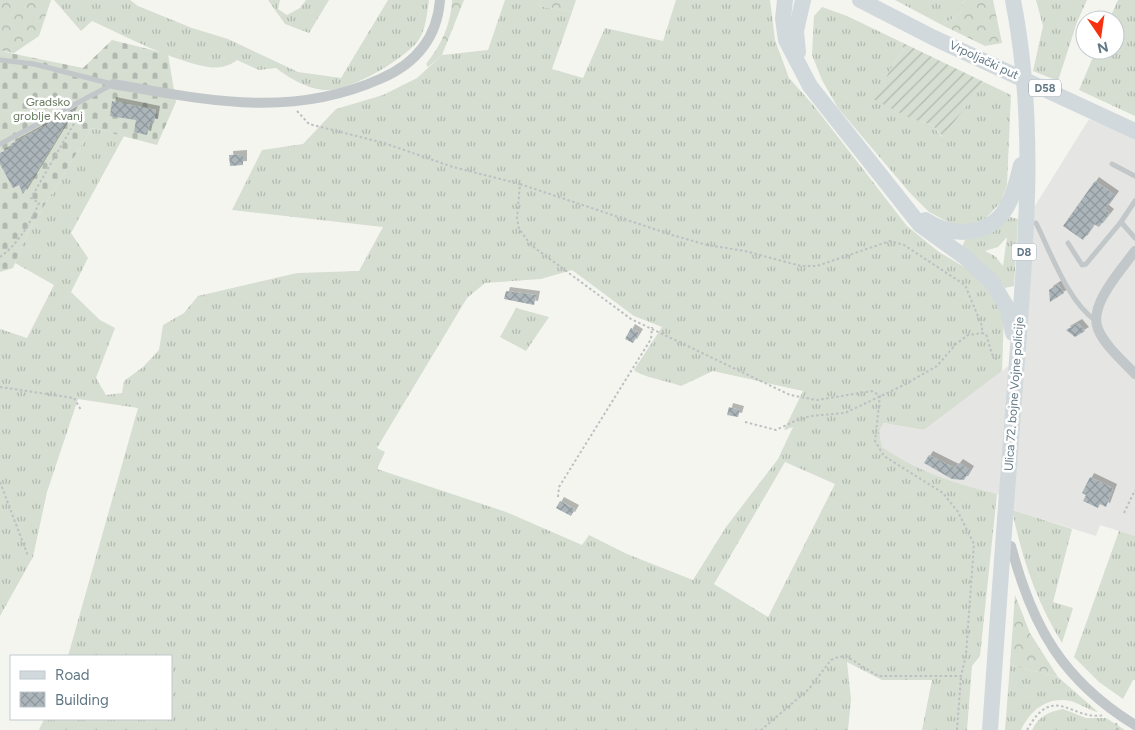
<svg xmlns="http://www.w3.org/2000/svg" width="1135" height="730" font-family="Figtree,sans-serif">
  <defs>
    <pattern id="grass-tufts" width="24" height="20" patternUnits="userSpaceOnUse" patternTransform="scale(1.25)"><rect width="24" height="20" fill="#d6ddd1"/><path d="M3 7l-1-3M5 7V3M7 7l1-3M15 17l-1-3M17 17v-4M19 17l1-3" fill="none" stroke="#b1b8af"/></pattern>
    <pattern id="forest-crowns" width="20" height="18" patternUnits="userSpaceOnUse" patternTransform="scale(1.25)"><rect width="20" height="18" fill="#d6ddd1"/><path d="M2 6a3 3 0 1 1 6 0M12 15a3 3 0 1 1 6 0" fill="none" stroke="#b1b8af"/></pattern>
    <pattern id="cemetery-stones" width="16" height="16" patternUnits="userSpaceOnUse" patternTransform="scale(1.25)"><rect width="16" height="16" fill="#d6ddd1"/><path d="M2 7V4a2 2 0 0 1 4 0v3zM10 15v-3a2 2 0 0 1 4 0v3z" fill="#b1b8af"/></pattern>
    <pattern id="garden-furrows" width="10" height="10" patternUnits="userSpaceOnUse" patternTransform="scale(1.25)"><rect width="10" height="10" fill="#d6ddd1"/><path d="M-1 1l2-2M0 10L10 0M9 11l2-2" fill="none" stroke="#b1b8af"/></pattern>
    <pattern id="building-cross-hatch" width="8" height="8" patternUnits="userSpaceOnUse" patternTransform="scale(1.25)"><rect width="8" height="8" fill="#acb6ba"/><path d="M0 0l8 8M0 8l8-8" fill="none" stroke="#8f999d"/></pattern>
    <filter id="shadow"><feDropShadow dx="4" dy="-4" stdDeviation="0" flood-color="#0004"/></filter>
  </defs>
  <rect width="100%" height="100%" fill="#f5f5f0"/>
  <polygon fill="#e5e6e4" points="1089,119 1135,138 1135,536 1100,525 1096,536 1012,510 1013,498 955,484 906,464 882,447 879,431 884,423 924,430 1023,355 1033,209"/>
  <g fill="url(#grass-tufts)" fill-rule="evenodd">
    <path d="M54,0H130L138,6L192,28L228,39L298,72L341,78L388,0H429C427,13 426,30 418,41C404,59 352,90 328,90C311,91 289,78 276,68L259,70L237,60C230,66 218,69 208,67C170,60 127,37 92,21L81,31Z"/>
    <polygon points="268,0 280,0 278,9 287,15 300,8 306,0 329,0 309,33 285,24"/>
    <path d="M505,0H542L538,6L572,12L552,69L583,78L605,28L663,41L676,0H770L775,40L789,78L814,106L907,226L939,252L971,271L993,294L1004,316L1002,371L924,430L884,423L879,431L882,447C918,472 956,484 997,494L980,656L972,666L967,730H922L932,680H882L847,662L851,699L848,730H39L44,719H171V656H68L138,408L78,399L47,492L33,557L0,616V329L27,338L54,285L15,263L28,232L92,128L124,136L71,233L88,258L71,292L100,320L115,328L96,378L106,395L122,393L124,381L143,367L159,350L163,325L184,313L198,296L297,273L359,271L383,227L232,210L262,150L303,144L336,109L383,95L417,78L442,55L488,50ZM572,270L634,316L662,327L634,370C639,376 671,382 681,386L713,371L803,391L784,430L793,427L778,459L726,527L693,580L627,554L589,535L582,545L506,512L377,469L385,452L377,448L467,298L485,283L541,279ZM785,462L835,484L768,617L714,584Z"/>
    <polygon points="895,0 964,0 961,13 942,25"/>
    <polygon points="1036,0 1087,0 1077,22 1058,81 1033,71 1043,26"/>
    <polygon points="1118,0 1135,0 1135,116 1079,90 1096,50 1115,50 1115,20 1109,20"/>
    <polygon points="822,7 847,16 899,41 904,49 888,73 882,91 912,119 932,125 942,137 984,82 1011,95 1007,185 1001,202 986,218 970,225 956,225 944,220 929,212 910,193 838,108 822,80 812,55 814,16"/>
    <path d="M1010,217L1018,219L1014,286L1005,288L999,279L961,249L965,240L994,231ZM1007,237L1003,266L995,256L985,251L998,247Z"/>
    <polygon points="516,308 549,317 526,351 500,337"/>
    <path d="M1012,510L1072,529L1053,602L1073,608L1062,643C1036,601 1022,558 1012,510Z"/>
    <polygon points="1119,531 1135,536 1135,680 1133,680 1123,699 1099,682 1074,657"/>
    <path d="M1010,665L1058,677L1098,712C1087,710 1075,700 1064,700C1043,699 1029,713 1021,730H1005Z"/>
    <path d="M1063,709L1086,718H1106L1125,730H1032C1039,716 1048,712 1063,709Z"/>
  </g>
  <g fill="url(#forest-crowns)">
    <polygon points="0,0 51,0 39,36 14,53 0,51"/>
    <path d="M452,0H464L442,55L428,67L426,64C441,45 451,25 452,0Z"/>
    <polygon points="542,0 576,0 572,12 538,6"/>
    <polygon points="964,0 993,0 1002,43 985,46 942,25 961,13"/>
    <polygon points="1015,595 1030,633 1058,677 1010,665"/>
  </g>
  <polygon fill="url(#cemetery-stones)" points="112,40 168,54 176,102 157,145 92,128 28,232 13,268 0,272 0,51 83,68"/>
  <polygon fill="url(#garden-furrows)" points="899,41 984,82 943,137 932,125 912,119 873,99 882,90 888,73 904,49"/>
  <g fill="url(#building-cross-hatch)" filter="url(#shadow)">
    <polygon points="112,101 156,110 154,123 150,122 147,135 134,132 136,120 110,116"/>
    <polygon points="74,110 23,194 19,185 13,188 0,164 0,153 12,147 11,144"/>
    <polygon points="243,154 243,165 230,166 229,155"/>
    <polygon points="1095,181 1115,195 1105,209 1110,213 1099,227 1094,224 1083,240 1063,226"/>
    <polygon points="1058,284 1064,293 1050,302 1049,290"/>
    <polygon points="506,291 536,295 534,305 504,299"/>
    <polygon points="1078,323 1085,331 1075,337 1066,330"/>
    <polygon points="631,328 639,333 633,343 625,339"/>
    <polygon points="729,407 740,410 738,417 727,415"/>
    <polygon points="929,455 955,468 959,463 970,470 964,480 952,479 924,463"/>
    <polygon points="1090,477 1113,488 1106,507 1100,504 1098,508 1083,501 1086,495 1082,493"/>
    <polygon points="560,501 575,509 571,516 556,508"/>
  </g>
  <g fill="none" stroke-linecap="round" stroke-linejoin="round">
    <g stroke="#bdc0c2" stroke-width="2" stroke-dasharray="2.5 2.5" stroke-linecap="butt">
      <polyline points="297,111 309,124 384,143 453,167 520,184 517,218 519,229 531,245 631,319 790,395 817,400 872,391 880,396 875,441 884,456 943,493 958,512 974,544 966,655 961,676 878,676 846,656 838,657 831,660 809,689 761,730"/>
      <polyline points="520,184 672,235 707,245 745,251 801,266 817,266 890,241 904,245 965,285 982,326 982,333 986,334 992,354 998,361"/>
      <path d="M0,257C18,244 30,224 39,203L31,198L83,108"/>
      <polyline points="0,387 74,398 81,410"/>
      <polyline points="745,422 776,430 797,420 810,416 845,413 904,385 937,366 956,344 968,335 982,333"/>
      <polyline points="0,482 28,556"/>
      <polyline points="558,497 559,487 651,339 652,327"/>
      <polyline points="1124,513 1135,490"/>
      <polyline points="1116,723 1118,730"/>
      <polyline points="957,730 961,676"/>
      <path d="M1027,730C1054,681 1072,722 1104,715"/>
    </g>
    <g stroke="#c2c7ca" stroke-width="5">
      <polyline points="0,60 34,64 112,84"/>
      <polyline points="0,144 113,84"/>
      <polyline points="1112,164 1135,176"/>
      <polyline points="1135,201 1121,222 1135,238"/>
      <path d="M1036,223C1051,253 1068,302 1096,321"/>
      <polyline points="1068,243 1082,265 1086,264 1121,222"/>
    </g>
    <g stroke="#c2c7ca" stroke-width="10">
      <path d="M113,84C206,100 290,119 380,79C415,64 437,39 440,0"/>
      <path d="M1135,251C1122,269 1088,305 1098,329C1105,346 1123,361 1135,374"/>
      <path d="M1011,546C1032,626 1062,680 1135,725"/>
    </g>
    <g stroke="#d2d9dd" stroke-width="16">
      <polyline points="785,0 783,19 786,40 810,86 920,225 966,258 992,282 1008,309 1013,333"/>
      <polyline points="860,0 934,38 1135,131"/>
      <polyline points="798,52 796,31 803,0"/>
      <path d="M925,220C949,236 983,238 1003,213C1013,199 1017,181 1021,165"/>
      <path d="M990,730C998,620 1005,509 1014,399C1024,266 1039,132 1013,0"/>
    </g>
  </g>
  <g text-anchor="middle" stroke-width="5" stroke-linejoin="round" paint-order="stroke">
    <g fill="#fff" stroke="#90a0aa" stroke-width="1">
      <rect x="1029" y="79.5" width="32" height="17" rx="4"/>
      <rect x="1011.5" y="243.5" width="25" height="17" rx="4"/>
    </g>
    <g font-size="11" font-weight="bold" fill="#617885">
      <text x="1045" y="92">D58</text>
      <text x="1024" y="256">D8</text>
    </g>
    <g font-size="12" fill="#617885" stroke="#fff">
      <text transform="translate(984 60) rotate(25)" y="4">Vrpoljački put</text>
      <text transform="translate(1014 394) rotate(-86)" y="4">Ulica 72. bojne Vojne policije</text>
    </g>
    <g font-size="12" fill="#687b60" stroke="#fff">
      <text x="48" y="106">Gradsko<tspan x="48" dy="14">groblje Kvanj</tspan></text>
    </g>
  </g>
  <rect x="10" y="655" width="162" height="65" fill="#ffffff" stroke="#c0c9ce"/>
  <rect x="20" y="671" width="25" height="8" fill="#d2d9dd" stroke="#c0c9ce"/>
  <text x="55" y="680" font-size="15" fill="#617885">Road</text>
  <rect x="20" y="692" width="25" height="15" fill="url(#building-cross-hatch)" stroke="#c0c9ce"/>
  <text x="55" y="705" font-size="15" fill="#617885">Building</text>
  <g transform="translate(1100 35) rotate(167)"><circle r="24" fill="#ffffff" stroke="#c0c9ce"/>
  <path d="M0-4L9 19L0 12L-9 19Z" fill="#f53111"/>
  <text y="-8" font-size="14" font-weight="bold" text-anchor="middle" fill="#617885">N</text>
  </g>
</svg>
